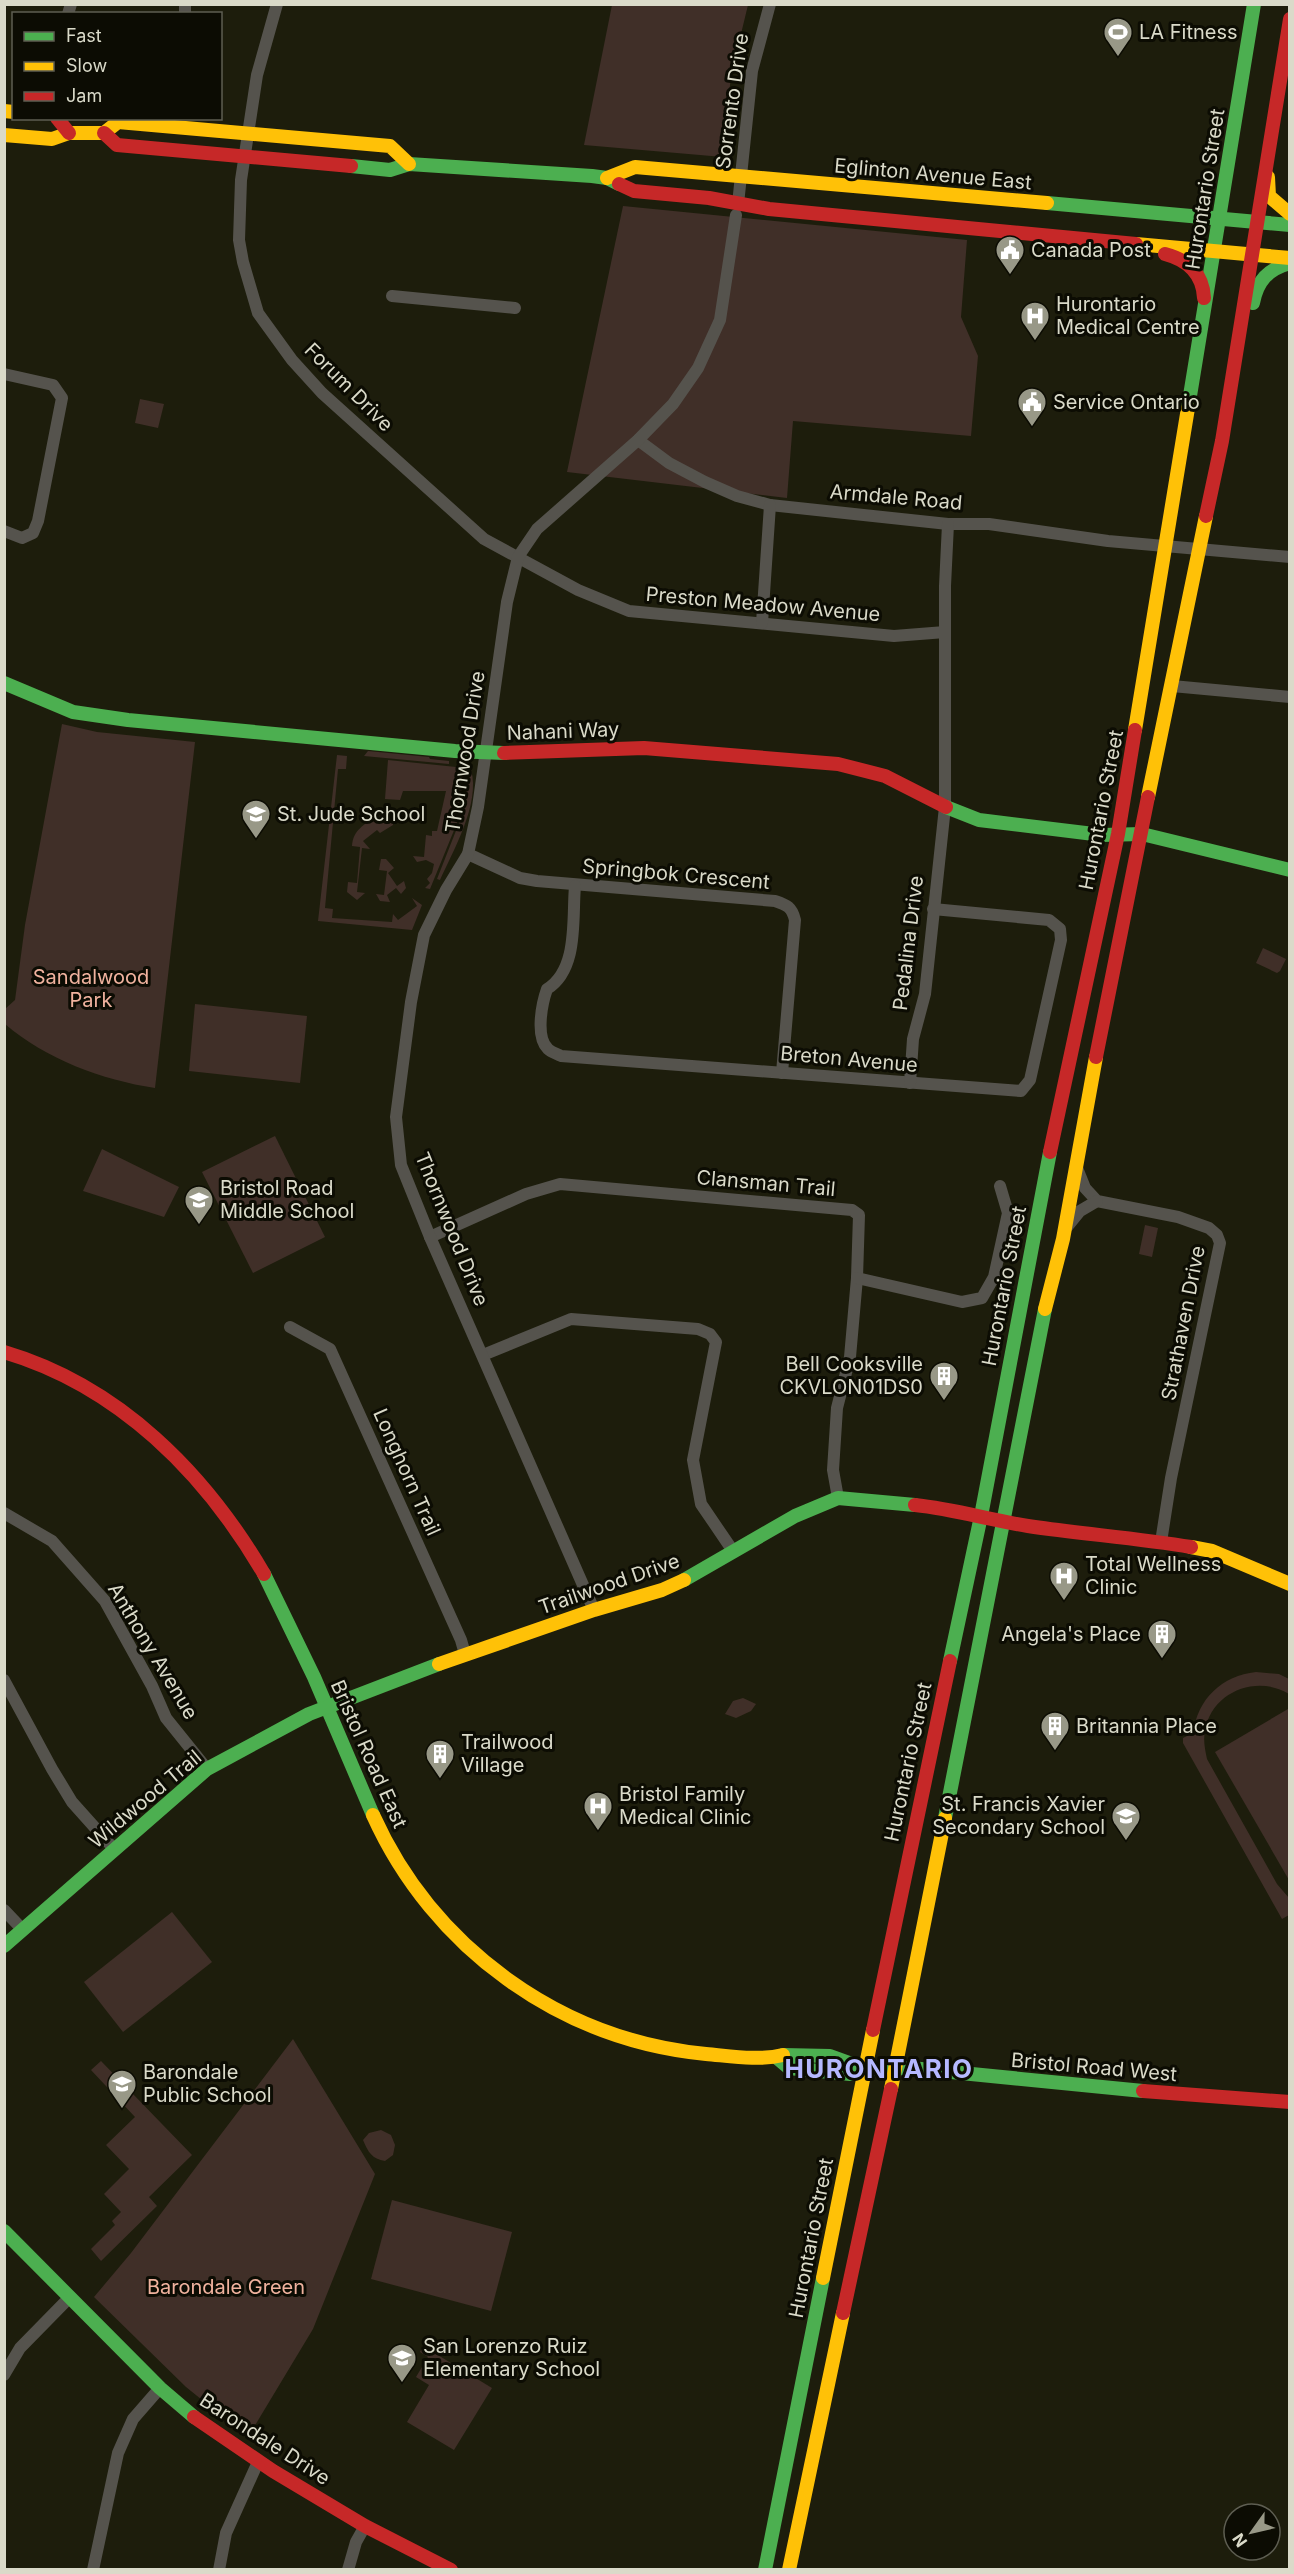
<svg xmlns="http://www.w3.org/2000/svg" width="1294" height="2574" font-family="Inter,sans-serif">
  <rect width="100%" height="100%" fill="#1d1d0c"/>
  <g fill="#402f28">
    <polygon points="612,5 748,5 731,75 723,157 584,145"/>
    <polygon points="623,206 967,240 961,317 978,356 971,436 793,421 787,498 567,472"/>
    <polygon points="140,399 164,404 158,428 135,423"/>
    <path d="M62,724L97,732L195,742L155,1088C102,1080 46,1059 5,1024V1009L15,1000L25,925Z"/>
    <polygon points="368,751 429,757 430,759 449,761 449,764 364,756"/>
    <polygon points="337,755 347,756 346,769 338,769 325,908 333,909 332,918 392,922 393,914 398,920 417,906 412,898 422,905 412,930 318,921"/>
    <polygon points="388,760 466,768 457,823 430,889 425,888 430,883 427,879 432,873 434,864 426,860 417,862 413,856 424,857 426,835 432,836 432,831 437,831 446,791 403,791 400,800 385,799"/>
    <path d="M471,770C481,803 452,853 440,880L437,879L459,823Z"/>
    <path d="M376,816L393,818V825L380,833L377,830L363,841L370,849L362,848L357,892L365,893L357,900L347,892L348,882L357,883L360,847L352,846C353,830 364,825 376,816Z"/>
    <polygon points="381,859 386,859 394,868 388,873 397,886 404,881 406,888 401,894 396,888 387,895 390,902 380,901 376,894 384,895 387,871 379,870"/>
    <polygon points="1263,948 1286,959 1280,971 1277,973 1256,963"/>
    <polygon points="195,1004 307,1016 300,1083 189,1071"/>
    <polygon points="275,1136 325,1237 253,1273 202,1172"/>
    <polygon points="102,1149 179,1187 164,1217 83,1191"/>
    <polygon points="1145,1225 1158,1228 1152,1257 1139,1254"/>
    <path d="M1256,1672L1279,1674L1289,1679V1694C1257,1674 1211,1692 1205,1731C1203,1740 1205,1750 1207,1759L1277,1884L1289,1898V1915L1282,1919L1183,1743V1738L1193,1733C1198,1698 1222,1676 1256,1672Z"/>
    <polygon points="743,1698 756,1704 751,1711 736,1718 725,1714 733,1701"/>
    <polygon points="1288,1709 1290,1713 1289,1880 1215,1752"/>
    <polygon points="172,1912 212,1962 123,2032 84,1982"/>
    <polygon points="293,2039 375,2174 313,2329 248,2437 186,2387 94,2297 131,2253"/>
    <polygon points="101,2061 192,2155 149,2197 157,2206 101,2261 91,2249 115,2225 112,2221 121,2212 104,2194 129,2169 106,2145 135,2117 91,2070"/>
    <path d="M381,2130L391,2135L395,2145L393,2155L385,2161C372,2159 368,2152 363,2140L369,2133Z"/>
    <polygon points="392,2200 512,2232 491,2311 371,2279"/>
    <polygon points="423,2346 492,2388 454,2450 407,2422 429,2385 416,2377 428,2357 420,2352"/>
  </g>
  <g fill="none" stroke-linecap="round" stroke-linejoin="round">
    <g stroke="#55534d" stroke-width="12">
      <polyline points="185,4 185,14"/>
      <polyline points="277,4 257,75 241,180 239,240 243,262 258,313 292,360 322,393 484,539 578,590 629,611 894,636 945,632"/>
      <polyline points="68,14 71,4"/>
      <polyline points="738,204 752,71 770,4"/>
      <polyline points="392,296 515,308"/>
      <polyline points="4,374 53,385 62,398 38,521 33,533 22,538 4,531"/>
      <polyline points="638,440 669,463 705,482 737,496 770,505 948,524 989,524 1108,541 1290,557"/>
      <polyline points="762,623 770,505"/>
      <polyline points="1172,686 1290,697"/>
      <path d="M468,854L520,878L537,881L775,901C787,905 792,907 795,920L782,1073"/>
      <path d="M575,886C572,918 579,969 547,989C542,1003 535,1037 548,1049C551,1052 557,1054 561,1056L1021,1091L1030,1080L1061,940L1060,929L1049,920L933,909"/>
      <polyline points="910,1083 913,1039 925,994 945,807 945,586 948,524"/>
      <polyline points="1077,1168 1085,1188 1097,1201 1178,1217 1209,1228 1217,1235 1220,1243 1171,1478 1161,1542"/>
      <polyline points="1067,1227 1080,1211 1097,1201"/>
      <polyline points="430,1237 526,1194 560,1184 852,1210 859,1215 857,1278 850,1357 837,1408 833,1470 838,1498"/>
      <polyline points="857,1278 962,1302 982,1298 994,1277 1008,1213 1000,1186"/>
      <polyline points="290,1327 330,1349 461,1640 465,1654"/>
      <polyline points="483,1355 571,1319 698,1329 710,1334 716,1342 693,1460 701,1504 733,1551"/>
      <polyline points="4,1513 52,1541 105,1601 152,1686 166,1718 207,1769"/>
      <polyline points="594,1610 430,1237 401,1165 396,1117 411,1002 424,935 446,890 468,854 478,807 507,602 518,557 537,529 638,440 673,404 698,368 720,320 736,215"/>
      <polyline points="4,1680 52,1769 72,1802 114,1849"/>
      <polyline points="4,1910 22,1929"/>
      <polyline points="4,2375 20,2348 70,2297"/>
      <polyline points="93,2570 118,2453 133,2419 160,2388"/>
      <polyline points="219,2570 226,2533 258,2462"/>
      <polyline points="348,2570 356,2542 365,2526"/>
    </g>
    <g stroke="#4caf50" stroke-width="14">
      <polyline points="351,166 390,170 409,164 592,176 607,178 619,184"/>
      <polyline points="1047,203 1290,225"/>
      <path d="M1253,303C1257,281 1268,269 1290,263"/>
      <polyline points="1188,408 1254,4"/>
      <polyline points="4,683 73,712 128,720 455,751 504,753"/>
      <polyline points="946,807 979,820 1102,835 1142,834 1290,870"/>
      <polyline points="264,1574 314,1677 373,1815"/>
      <polyline points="684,1580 795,1516 838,1498 915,1505"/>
      <polyline points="950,1661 981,1516 1050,1152"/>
      <polyline points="945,1818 1045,1309"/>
      <polyline points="4,1946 207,1769 309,1714 439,1664"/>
      <polyline points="783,2055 830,2056 866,2069"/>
      <polyline points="776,2057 789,2068 850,2074 866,2069 911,2068 1143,2091"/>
      <polyline points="4,2231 160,2388 194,2417"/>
      <polyline points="765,2570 823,2278"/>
    </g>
    <g stroke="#ffc107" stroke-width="14">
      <polyline points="4,111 14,112"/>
      <polyline points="4,135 52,139 69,133 104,133 118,122 390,146 409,164"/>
      <polyline points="1268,177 1269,196 1290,214"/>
      <polyline points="607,178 635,167 1047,203"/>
      <polyline points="1136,244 1290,258"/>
      <polyline points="1135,730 1188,408"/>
      <polyline points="1148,797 1206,516"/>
      <polyline points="1045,1309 1063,1239 1096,1057"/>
      <polyline points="1191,1547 1212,1551 1290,1584"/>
      <polyline points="439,1664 594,1610 662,1590 684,1580"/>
      <path d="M373,1815C433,1948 560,2040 706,2054C730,2056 759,2061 783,2055"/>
      <polyline points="891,2089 945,1818"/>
      <polyline points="823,2278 873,2030"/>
      <polyline points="789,2570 843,2313"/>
    </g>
    <g stroke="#c62828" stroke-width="14">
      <polyline points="57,118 69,133"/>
      <polyline points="104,133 117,145 351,166"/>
      <polyline points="619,184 634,191 709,198 769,209 1136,244"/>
      <path d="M1165,254C1188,260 1203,274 1204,298"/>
      <polyline points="1206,516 1222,441 1290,19"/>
      <polyline points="504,753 644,748 838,764 885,776 946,807"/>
      <polyline points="1096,1057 1148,797"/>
      <polyline points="1050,1152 1118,834 1135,730"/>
      <path d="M4,1352C119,1386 205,1473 264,1574"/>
      <path d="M915,1505C954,1509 990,1520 1028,1526C1082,1534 1137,1538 1191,1547"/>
      <polyline points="873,2030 950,1661"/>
      <polyline points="1143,2091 1290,2102"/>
      <polyline points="843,2313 891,2089"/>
      <polyline points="194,2417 273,2471 365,2526 451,2570"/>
    </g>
  </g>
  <defs>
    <g id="stadium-pin" transform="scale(1.5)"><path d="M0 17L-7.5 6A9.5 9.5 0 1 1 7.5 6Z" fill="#989887" stroke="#0c0c03"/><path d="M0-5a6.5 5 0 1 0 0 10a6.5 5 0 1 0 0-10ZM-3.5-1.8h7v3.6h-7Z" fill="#fff"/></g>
    <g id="civic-pin" transform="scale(1.5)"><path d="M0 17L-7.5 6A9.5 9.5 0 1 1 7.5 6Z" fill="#989887" stroke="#0c0c03"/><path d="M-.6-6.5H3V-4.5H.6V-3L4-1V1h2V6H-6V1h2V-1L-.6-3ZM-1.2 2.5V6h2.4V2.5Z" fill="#fff"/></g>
    <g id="hospital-pin" transform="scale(1.5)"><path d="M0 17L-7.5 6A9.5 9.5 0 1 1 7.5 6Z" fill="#989887" stroke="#0c0c03"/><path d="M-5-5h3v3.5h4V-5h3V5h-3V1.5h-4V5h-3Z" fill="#fff"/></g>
    <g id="school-pin" transform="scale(1.5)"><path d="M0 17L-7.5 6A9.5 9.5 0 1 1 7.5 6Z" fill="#989887" stroke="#0c0c03"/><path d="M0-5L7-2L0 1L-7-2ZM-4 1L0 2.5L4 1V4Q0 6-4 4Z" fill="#fff"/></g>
    <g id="building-pin" transform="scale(1.5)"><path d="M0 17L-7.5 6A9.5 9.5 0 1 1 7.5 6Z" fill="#989887" stroke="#0c0c03"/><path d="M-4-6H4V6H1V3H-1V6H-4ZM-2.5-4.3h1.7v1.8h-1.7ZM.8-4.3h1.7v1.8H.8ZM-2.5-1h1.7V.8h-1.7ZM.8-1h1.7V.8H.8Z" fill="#fff"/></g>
  </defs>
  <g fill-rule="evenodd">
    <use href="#stadium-pin" x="1118" y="32"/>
    <use href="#civic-pin" x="1010" y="250"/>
    <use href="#hospital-pin" x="1035" y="316"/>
    <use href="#civic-pin" x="1032" y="402"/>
    <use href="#school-pin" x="256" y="814"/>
    <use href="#school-pin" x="199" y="1200"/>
    <use href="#building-pin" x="944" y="1376"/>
    <use href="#hospital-pin" x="1064" y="1576"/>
    <use href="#building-pin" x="1162" y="1634"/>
    <use href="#building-pin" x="1055" y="1726"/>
    <use href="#building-pin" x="440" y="1754"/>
    <use href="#hospital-pin" x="598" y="1806"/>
    <use href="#school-pin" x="1126" y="1816"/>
    <use href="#school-pin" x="122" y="2084"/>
    <use href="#school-pin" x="402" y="2358"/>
  </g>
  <g text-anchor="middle" stroke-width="6" stroke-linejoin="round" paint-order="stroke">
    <g font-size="20" fill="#dadac9" stroke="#0c0c03" text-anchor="start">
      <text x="1139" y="39">LA Fitness</text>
      <text x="1031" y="257">Canada Post</text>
      <text x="1056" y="311">Hurontario<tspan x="1056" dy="23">Medical Centre</tspan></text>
      <text x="1053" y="409">Service Ontario</text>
      <text x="277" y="821">St. Jude School</text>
      <text x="220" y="1195">Bristol Road<tspan x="220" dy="23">Middle School</tspan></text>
      <text x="923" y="1371" text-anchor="end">Bell Cooksville<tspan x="923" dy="23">CKVLON01DS0</tspan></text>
      <text x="1085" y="1571">Total Wellness<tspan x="1085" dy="23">Clinic</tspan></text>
      <text x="1141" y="1641" text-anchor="end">Angela's Place</text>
      <text x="1076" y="1733">Britannia Place</text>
      <text x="461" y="1749">Trailwood<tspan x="461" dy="23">Village</tspan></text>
      <text x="619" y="1801">Bristol Family<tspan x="619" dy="23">Medical Clinic</tspan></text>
      <text x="1105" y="1811" text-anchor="end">St. Francis Xavier<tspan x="1105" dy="23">Secondary School</tspan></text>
      <text x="143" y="2079">Barondale<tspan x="143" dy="23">Public School</tspan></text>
      <text x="423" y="2353">San Lorenzo Ruiz<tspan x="423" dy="23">Elementary School</tspan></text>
    </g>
    <g font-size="20" fill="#dadac9" stroke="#0c0c03">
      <text transform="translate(732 101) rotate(-82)" y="7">Sorrento Drive</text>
      <text transform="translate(933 174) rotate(5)" y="7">Eglinton Avenue East</text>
      <text transform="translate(1205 189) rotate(-81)" y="7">Hurontario Street</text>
      <text transform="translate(349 387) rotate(45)" y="7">Forum Drive</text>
      <text transform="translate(896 497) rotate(5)" y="7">Armdale Road</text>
      <text transform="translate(763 604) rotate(5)" y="7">Preston Meadow Avenue</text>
      <text transform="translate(563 731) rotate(-2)" y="7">Nahani Way</text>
      <text transform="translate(465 752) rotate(-81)" y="7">Thornwood Drive</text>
      <text transform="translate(1101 810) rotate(-79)" y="7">Hurontario Street</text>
      <text transform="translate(676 874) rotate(5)" y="7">Springbok Crescent</text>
      <text transform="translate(908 943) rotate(-83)" y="7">Pedalina Drive</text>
      <text transform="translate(849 1059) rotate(5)" y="7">Breton Avenue</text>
      <text transform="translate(766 1183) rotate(5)" y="7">Clansman Trail</text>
      <text transform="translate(452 1229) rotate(68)" y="7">Thornwood Drive</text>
      <text transform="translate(1004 1286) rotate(-79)" y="7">Hurontario Street</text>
      <text transform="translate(1183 1323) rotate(-79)" y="7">Strathaven Drive</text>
      <text transform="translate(407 1472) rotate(66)" y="7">Longhorn Trail</text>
      <text transform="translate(609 1584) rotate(-19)" y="7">Trailwood Drive</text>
      <text transform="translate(153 1651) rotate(59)" y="7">Anthony Avenue</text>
      <text transform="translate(369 1754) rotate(66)" y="7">Bristol Road East</text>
      <text transform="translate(908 1762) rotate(-78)" y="7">Hurontario Street</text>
      <text transform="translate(145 1799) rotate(-40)" y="7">Wildwood Trail</text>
      <text transform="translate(1094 2067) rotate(5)" y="7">Bristol Road West</text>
      <text transform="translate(811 2238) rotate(-79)" y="7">Hurontario Street</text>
      <text transform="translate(265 2439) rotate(33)" y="7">Barondale Drive</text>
    </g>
    <g font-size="20" fill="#f0b29e" stroke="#0c0c03">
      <text x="91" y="984">Sandalwood<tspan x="91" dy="23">Park</tspan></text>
      <text x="226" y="2294">Barondale Green</text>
    </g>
    <g font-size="26" font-weight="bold" letter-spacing="1.5" fill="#b5b8ff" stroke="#0c0c03">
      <text x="879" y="2078">HURONTARIO</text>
    </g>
  </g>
  <rect width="1294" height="2574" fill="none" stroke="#dadac9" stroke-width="12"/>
  <rect x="12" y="12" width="210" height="108" fill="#0c0c03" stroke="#5e5e52" stroke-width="1.5"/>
  <rect x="24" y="32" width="30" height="9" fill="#4caf50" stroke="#5e5e52" stroke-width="1.5"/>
  <text x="66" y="42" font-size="18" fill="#dadac9">Fast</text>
  <rect x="24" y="62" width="30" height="9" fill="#ffc107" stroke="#5e5e52" stroke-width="1.5"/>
  <text x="66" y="72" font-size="18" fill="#dadac9">Slow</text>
  <rect x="24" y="92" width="30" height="9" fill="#c62828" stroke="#5e5e52" stroke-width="1.5"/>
  <text x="66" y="102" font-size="18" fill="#dadac9">Jam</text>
  <g transform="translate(1252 2532) rotate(236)"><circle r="28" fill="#0c0c03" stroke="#5e5e52" stroke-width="1.5"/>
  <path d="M0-4.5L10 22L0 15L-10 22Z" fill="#989887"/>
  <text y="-9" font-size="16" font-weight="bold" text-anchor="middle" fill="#dadac9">N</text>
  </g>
</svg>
